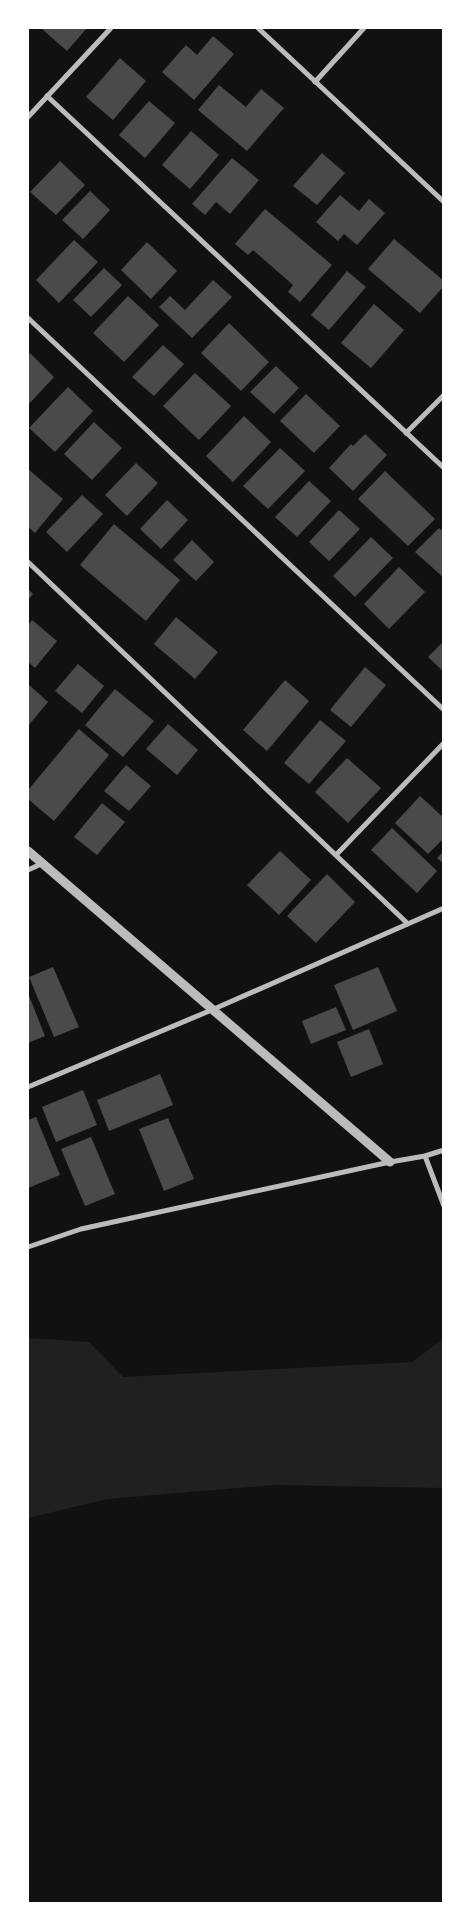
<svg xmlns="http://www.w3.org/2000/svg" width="471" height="1931" font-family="'Noto Sans',sans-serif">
  <rect width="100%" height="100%" fill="#111"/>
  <polygon fill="#202020" points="28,1338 89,1342 123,1377 412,1362 443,1339 443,1488 275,1485 107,1499 28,1518"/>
  <g fill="#4a4a4a">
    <polygon points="44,28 87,28 67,51 42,29"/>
    <polygon points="213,36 234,54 194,100 162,72 186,45 197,55"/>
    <polygon points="120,58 146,81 113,120 86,97"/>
    <polygon points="219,85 246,107 261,89 284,108 247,151 198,110"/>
    <polygon points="149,101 175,123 145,158 119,135"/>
    <polygon points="191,131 219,155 190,189 162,165"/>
    <polygon points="322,153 345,173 317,205 293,186"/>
    <polygon points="232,158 259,180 230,214 216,202 205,215 192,204"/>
    <polygon points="60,161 85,185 56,215 30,192"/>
    <polygon points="90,191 110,210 83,239 62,220"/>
    <polygon points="340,195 359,211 369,199 385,213 357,245 344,234 338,241 316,222"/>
    <polygon points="265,209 332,265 300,302 288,292 293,285 253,250 248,255 235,244"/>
    <polygon points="394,239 444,281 444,286 420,313 368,269"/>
    <polygon points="74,240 98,262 59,303 36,280"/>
    <polygon points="147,242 177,271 151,299 121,270"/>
    <polygon points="104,268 122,285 91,317 73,300"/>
    <polygon points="347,271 366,287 329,330 311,315"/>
    <polygon points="213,280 232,297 192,338 159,307 170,296 185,310"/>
    <polygon points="128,296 159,325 124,362 93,333"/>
    <polygon points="374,304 404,330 371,368 341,343"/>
    <polygon points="229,323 269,362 241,391 201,353"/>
    <polygon points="163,345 184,364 154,396 132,377"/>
    <polygon points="30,353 54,377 28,405 28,356"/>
    <polygon points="276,366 299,388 274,414 250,392"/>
    <polygon points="195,373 231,406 199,440 163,406"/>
    <polygon points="68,387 93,411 55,452 29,428"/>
    <polygon points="306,394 340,426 314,453 280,421"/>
    <polygon points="244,416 271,442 233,482 206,456"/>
    <polygon points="94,422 122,448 92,480 64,454"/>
    <polygon points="365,434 387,455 353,491 329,468 351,444 353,446"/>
    <polygon points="280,448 305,471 268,509 243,486"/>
    <polygon points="136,463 158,483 127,516 105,495"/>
    <polygon points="28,469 63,499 35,533 28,527"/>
    <polygon points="385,471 435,519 408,546 358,499"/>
    <polygon points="309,481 331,501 297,537 275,517"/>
    <polygon points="82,495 103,514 67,552 46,532"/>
    <polygon points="167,500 188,520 161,549 140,529"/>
    <polygon points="339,510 360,529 329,561 309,542"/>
    <polygon points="114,524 180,580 146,621 80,565"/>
    <polygon points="439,528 444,532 444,578 415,552"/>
    <polygon points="371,537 393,558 355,597 333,576"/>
    <polygon points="192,540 214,562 196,581 173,560"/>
    <polygon points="399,567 425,592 389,629 364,604"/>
    <polygon points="28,589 33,594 28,600"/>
    <polygon points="176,617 218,652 195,679 154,644"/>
    <polygon points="32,620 57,641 35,668 28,662 28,625"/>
    <polygon points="444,641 444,672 428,657"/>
    <polygon points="78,664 104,686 82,713 55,691"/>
    <polygon points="365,667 386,685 351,727 330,710"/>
    <polygon points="285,680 309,701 267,751 243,730"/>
    <polygon points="28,684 48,702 28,726"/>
    <polygon points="115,689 154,721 123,757 85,725"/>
    <polygon points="320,720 346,741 309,784 284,763"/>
    <polygon points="168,724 198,750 177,775 146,749"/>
    <polygon points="79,729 109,755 54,821 28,799 28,790"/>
    <polygon points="347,758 381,788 348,823 315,792"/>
    <polygon points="126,765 151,786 129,811 104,791"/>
    <polygon points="420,796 444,818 444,838 428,854 395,823"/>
    <polygon points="102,803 125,822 97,855 74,837"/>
    <polygon points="392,828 437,871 417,893 371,850"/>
    <polygon points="280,851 311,880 279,915 247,885"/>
    <polygon points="444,851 444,864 437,858"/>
    <polygon points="327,874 355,902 316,943 287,916"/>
    <polygon points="53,967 79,1027 54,1037 29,977"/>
    <polygon points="378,967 397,1011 353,1030 334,985"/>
    <polygon points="28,993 45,1036 28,1043"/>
    <polygon points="336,1007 346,1030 311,1044 302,1021"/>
    <polygon points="369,1029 383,1064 351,1077 337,1042"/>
    <polygon points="160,1074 173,1105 109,1131 97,1100"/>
    <polygon points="83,1090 97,1125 56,1142 42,1107"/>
    <polygon points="36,1117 60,1175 28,1188 28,1120"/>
    <polygon points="168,1118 194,1179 164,1191 139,1129"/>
    <polygon points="91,1137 115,1194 85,1206 61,1149"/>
  </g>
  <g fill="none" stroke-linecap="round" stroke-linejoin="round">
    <g stroke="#bcbcbc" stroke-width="5">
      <polyline points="258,28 444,202"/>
      <polyline points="315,82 364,28"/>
      <polyline points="47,96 444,468"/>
      <polyline points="28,117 111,28"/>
      <polyline points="28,318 444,710"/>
      <polyline points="406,433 444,395"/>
      <polyline points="28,562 407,923"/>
      <polyline points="336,855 444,743"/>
      <polyline points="28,870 41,864"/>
      <polyline points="28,1087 214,1009 444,908"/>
      <polyline points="425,1156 444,1206"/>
      <polyline points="28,1247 81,1229 390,1162 425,1156 444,1150"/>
    </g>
    <polyline stroke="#bcbcbc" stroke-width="9" points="28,851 390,1162"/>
  </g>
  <rect width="471" height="1931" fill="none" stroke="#ffffff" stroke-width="58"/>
</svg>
